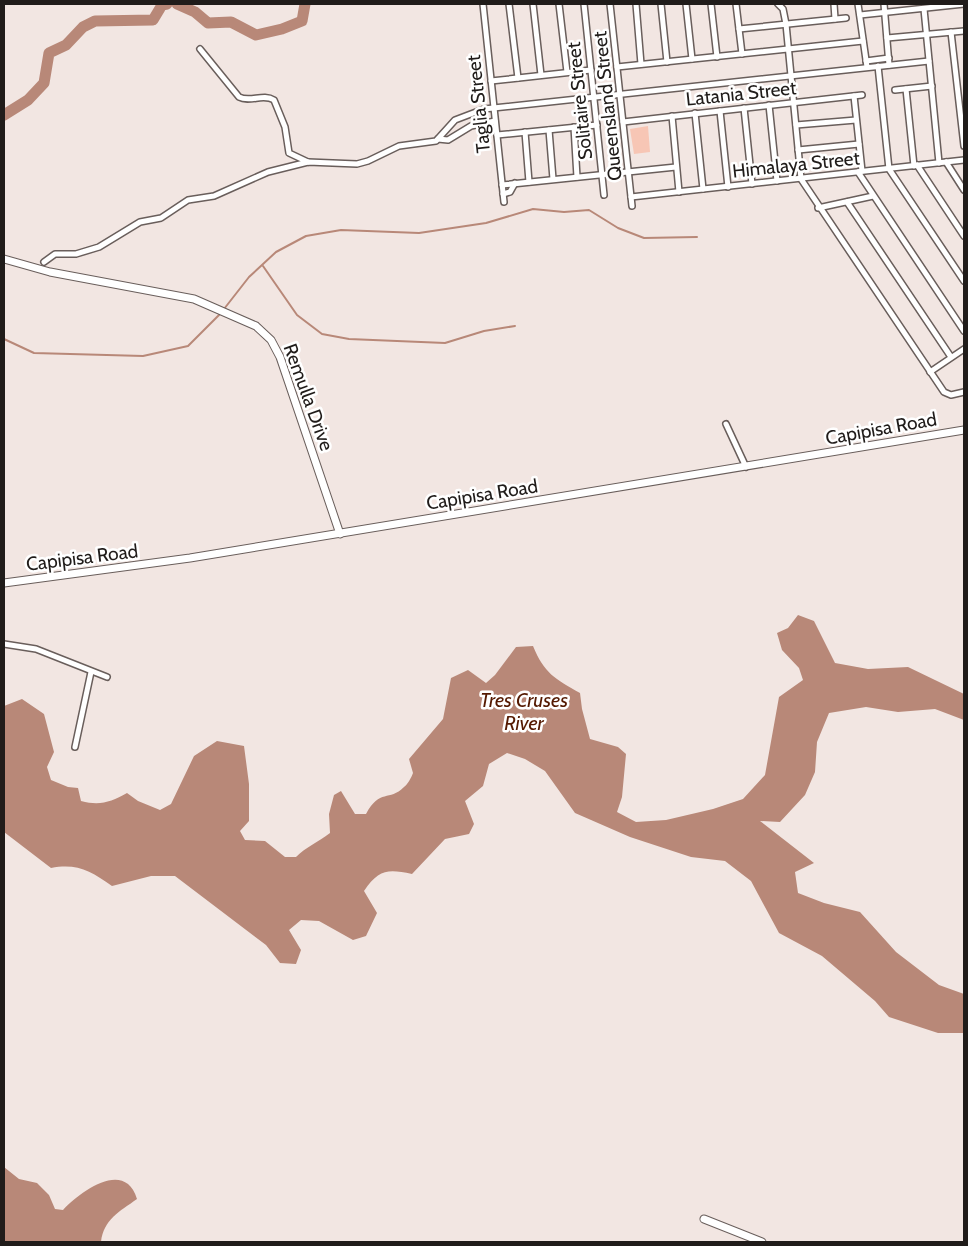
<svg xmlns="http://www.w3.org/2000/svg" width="968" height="1246" font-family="Cabin,sans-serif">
  <rect width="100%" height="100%" fill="#f2e6e2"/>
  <polygon fill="#f7c6b5" points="648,126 650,152 634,154 630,129"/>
  <g fill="#b88878">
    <path d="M798,615L814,621L835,663L868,669L908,667L964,694V720L935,709L898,712L866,707L829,713L817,742L815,772L805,795L780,822L760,821L814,863L795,872L798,893L824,903L860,912L896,952L939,985L964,994V1033H938L889,1017L875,1001L822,956L779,933L751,881L725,861L691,857L630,837L575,813L545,771L525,759L507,753L489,764L483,786L465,801L474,824L469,834L445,839L412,874C388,869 379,869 364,891L377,913L366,936L353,940L319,921L301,920L289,930L301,950L296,964L280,963L266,945L175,876H151L112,886C91,871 77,863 51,868L4,832V706L22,699L44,714L54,752L47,767L51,780L68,787L78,788L81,801C100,806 111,802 127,793L138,801L160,810L171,804L194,756L217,741L244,746L249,784V821L240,831L245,840L265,841L285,857H296C306,847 318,842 330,833L329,814L334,795L341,791L355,814H366C380,788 389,802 404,787C408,784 411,778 413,773L409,759L443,719L451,678L468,670L486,683L495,675L516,647L533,646C544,673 555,679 580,693L582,709L590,739L618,747L626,754L622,797L617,812L636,822L666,820L713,809L743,799L765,775L779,697L803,680L799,668L782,650L777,633L788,628Z"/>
    <path d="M4,1167L19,1179L37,1183L49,1195L55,1209L63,1210C81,1191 125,1159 137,1199C119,1212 104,1219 101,1242H4Z"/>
  </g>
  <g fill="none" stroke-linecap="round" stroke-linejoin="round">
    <g stroke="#b88878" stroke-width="2">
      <polyline points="263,266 297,315 322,334 349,339 445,343 484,331 515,326"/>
      <polyline points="224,309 249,277 276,252 306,236 341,230 419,233 486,223 533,209 564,212 589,210 618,228 644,238 697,237"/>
      <polyline points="4,339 34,353 143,356 188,346 221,313"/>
    </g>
    <g stroke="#b88878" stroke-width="11">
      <polyline points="177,4 195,12 208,23 231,22 256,35 282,29 302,21 305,4"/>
      <polyline points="4,115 28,100 44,83 49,53 66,45 83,27 95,21 153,20 162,5 167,4"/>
    </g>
    <g stroke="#695e5b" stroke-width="8">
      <g id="street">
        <polyline points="483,4 504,202"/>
        <polyline points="509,4 518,78"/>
        <polyline points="533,4 541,75"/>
        <polyline points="559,4 567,72"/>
        <polyline points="584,4 604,195"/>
        <polyline points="610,4 632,206"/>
        <polyline points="636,4 641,64"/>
        <polyline points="661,4 667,62"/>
        <polyline points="686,4 692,59"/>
        <polyline points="711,4 717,57"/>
        <polyline points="736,4 742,54"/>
        <polyline points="778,4 783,9 786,24 801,179 944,392 951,395 964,392"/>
        <polyline points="834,4 835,19"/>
        <polyline points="858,4 867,67"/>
        <polyline points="884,4 889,65"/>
        <polyline points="924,9 939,163"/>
        <polyline points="860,15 964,4"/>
        <polyline points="739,29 846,18"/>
        <polyline points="951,32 964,146"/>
        <polyline points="887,38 964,31"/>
        <path d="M200,49L239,97C250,103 263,93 274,100L285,127L289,153L308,162"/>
        <polyline points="866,61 889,58"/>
        <polyline points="878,66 889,169 964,281"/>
        <polyline points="617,67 863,41"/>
        <polyline points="491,81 591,70"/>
        <polyline points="906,89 914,166"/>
        <polyline points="895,90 932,86"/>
        <polyline points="854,96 862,171"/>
        <polyline points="769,105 777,181"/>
        <polyline points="744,108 752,184"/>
        <polyline points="720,111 728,187"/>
        <polyline points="695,113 703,189"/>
        <polyline points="672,116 679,192"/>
        <polyline points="623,122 862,95"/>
        <polyline points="796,125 856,120"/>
        <polyline points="574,127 577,177"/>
        <polyline points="549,130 553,179"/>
        <polyline points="525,132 529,182"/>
        <polyline points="497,135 597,125"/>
        <polyline points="438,139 448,140 471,126 495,121"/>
        <polyline points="798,150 859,144"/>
        <polyline points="946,162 964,190"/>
        <polyline points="917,165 964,236"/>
        <polyline points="858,172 964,331"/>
        <polyline points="502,185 676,167"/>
        <polyline points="503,194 510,192 515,183"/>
        <polyline points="631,197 964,160"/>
        <polyline points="847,202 951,357"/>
        <polyline points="818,208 873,196"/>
        <polyline points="44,262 55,254 76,254 99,247 140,222 161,218 188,200 214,196 268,172 308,162 357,164 368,161 399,146 436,141 455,120 484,109 929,61"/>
        <polyline points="930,372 964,349"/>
        <polyline points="726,424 746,467"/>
        <polyline points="4,644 36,649 107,677"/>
        <polyline points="75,747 91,672"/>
      </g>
    </g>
    <g stroke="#695e5b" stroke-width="9">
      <g id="secondary">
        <polyline points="4,259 50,272 194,299 256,326 271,340 280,357 340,534"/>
        <polyline points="4,583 190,558 964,430"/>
        <polyline points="704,1219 762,1242"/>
      </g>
    </g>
    <use href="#street" stroke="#fff" stroke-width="5"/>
    <use href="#secondary" stroke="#fff" stroke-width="7"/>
  </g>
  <g text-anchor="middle" stroke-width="5" stroke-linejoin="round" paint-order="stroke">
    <g font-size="19" fill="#201c1a" stroke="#fff">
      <text transform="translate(741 93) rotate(-6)" y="7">Latania Street</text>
      <text transform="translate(579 101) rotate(-96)" y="7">Solitaire Street</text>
      <text transform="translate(478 104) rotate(-96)" y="7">Taglia Street</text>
      <text transform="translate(607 106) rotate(-96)" y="7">Queensland Street</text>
      <text transform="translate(796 164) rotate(-6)" y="7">Himalaya Street</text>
      <text transform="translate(309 397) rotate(70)" y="7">Remulla Drive</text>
      <text transform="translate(881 428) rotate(-10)" y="7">Capipisa Road</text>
      <text transform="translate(482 494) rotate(-9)" y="7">Capipisa Road</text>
      <text transform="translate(82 557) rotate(-7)" y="7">Capipisa Road</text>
    </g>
    <g font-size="20" font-style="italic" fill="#551a02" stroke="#fff">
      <text x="524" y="707">Tres Cruses<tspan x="524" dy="23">River</tspan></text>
    </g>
  </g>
  <rect width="968" height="1246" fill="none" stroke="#201c1a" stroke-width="10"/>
</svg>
